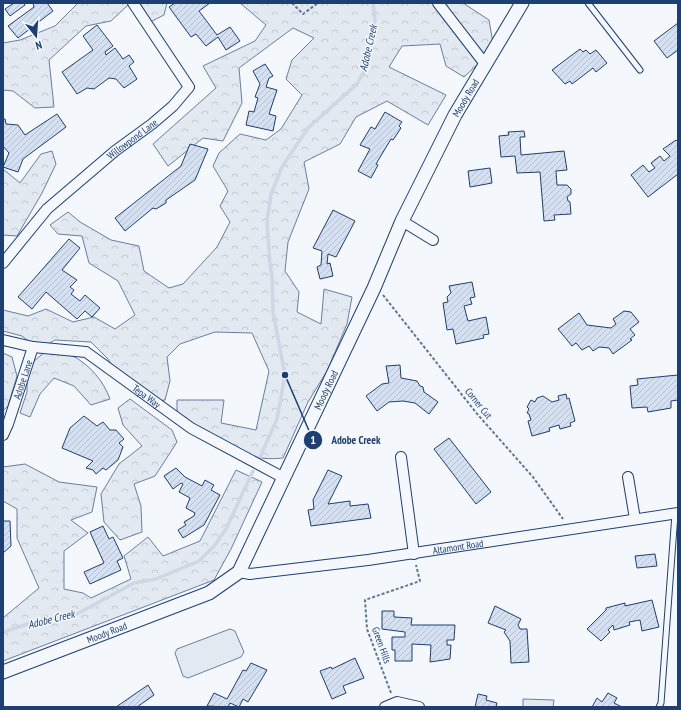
<svg xmlns="http://www.w3.org/2000/svg" width="681" height="710" font-family="'PT Sans Narrow',sans-serif">
  <defs>
    <pattern id="forest-crowns" width="20" height="18" patternUnits="userSpaceOnUse"><rect width="20" height="18" fill="#e3e9f0"/><path d="M2 6a3 3 0 1 1 6 0M12 15a3 3 0 1 1 6 0" fill="none" stroke="#c2c9d1"/></pattern>
    <pattern id="building-hatch" width="6" height="6" patternUnits="userSpaceOnUse"><rect width="6" height="6" fill="#d5e0f0"/><path d="M-1 1l2-2M0 6l6-6M5 7l2-2" fill="none" stroke="#b6c1d1"/></pattern>
  </defs>
  <rect width="100%" height="100%" fill="#f4f7fb"/>
  <g fill="url(#forest-crowns)" stroke="#687fa3">
    <polygon points="78,3 167,3 164,15 150,22 129,4 111,21 86,26 49,60 54,107 35,108 13,91 3,90 3,43 20,40 55,26"/>
    <path d="M240,3H463L489,20L494,49L464,77L446,66L440,44L402,46L389,67L446,95L428,125L387,101L356,117L340,144L304,162L309,189L288,242L285,271L299,292L297,312L321,324L324,289L352,297L347,324L327,371L308,402L283,458C243,463 210,440 177,419V400H224L221,423L256,430L269,371L252,333L215,332L180,344L167,357L170,381L165,400L154,403L119,376L108,359L91,342L55,340L39,349L22,336L3,331V310L28,316L46,309L73,322L94,317L115,329L135,315L118,281L89,263L82,236L58,234L50,225L68,212L80,222L111,240L139,246L144,271L169,288L183,284L217,247L230,222L220,206L228,191L213,166L219,153L240,134L266,140L281,129L302,95L286,79L292,60L314,38L293,28L239,68L242,103L223,141L203,138L168,166L153,144L216,88L203,66L255,41L266,25Z"/>
    <polygon points="52,151 56,164 42,193 17,236 3,235 3,169 20,183 41,154"/>
    <path d="M46,351C53,352 64,352 71,355C89,364 103,380 110,399L91,405L74,386L54,378L40,394L30,417L20,413L27,392V375L33,362Z"/>
    <polygon points="3,353 12,357 17,376 8,406 3,411"/>
    <polygon points="130,399 172,430 177,442 155,476 134,484 141,506 142,532 120,540 104,522 101,494 119,464 142,446 123,425 118,408"/>
    <polygon points="25,464 59,482 97,487 92,512 71,520 88,533 64,551 64,589 83,593 91,598 131,579 124,556 148,537 163,556 200,541 236,470 262,482 231,549 214,580 3,661 3,618 39,588 17,538 17,509 3,501 3,467"/>
  </g>
  <g fill="#e3e9f0" stroke="#687fa3">
    <polygon points="230,629 235,631 244,652 241,657 188,678 183,676 175,653 177,649"/>
    <polygon points="523,699 554,700 553,707 523,707"/>
  </g>
  <g fill="none" stroke-linecap="round" stroke-linejoin="round">
    <g stroke="#cfd7e4" stroke-width="3.5">
      <polyline points="258,462 277,419 285,375 273,312 272,276 270,265 267,222 271,194 282,167 308,128 357,84 365,70 375,20 373,3"/>
      <polyline points="3,632 37,621 77,614 134,583 156,579 199,561 215,545 226,529 253,471"/>
    </g>
  </g>
  <g fill="url(#building-hatch)" stroke="#1d3f73">
    <polygon points="14,3 24,3 25,5 10,16 5,9"/>
    <polygon points="33,3 47,3 53,11 18,38 8,26 34,7"/>
    <polygon points="175,3 210,3 199,11 217,35 230,27 240,41 226,50 218,37 206,46 196,34 191,37 169,7"/>
    <polygon points="678,23 678,50 667,58 654,41"/>
    <polygon points="97,25 113,46 105,52 106,55 115,48 123,59 129,55 134,62 129,66 137,79 124,88 116,79 109,78 94,89 87,88 77,94 62,72 93,50 83,36"/>
    <polygon points="580,49 583,52 586,50 590,54 596,50 607,63 596,72 593,68 572,84 570,81 565,84 552,70"/>
    <polygon points="265,64 273,76 269,78 266,87 277,90 269,114 276,116 273,131 246,125 249,111 254,112 258,98 255,97 260,84 253,71"/>
    <polygon points="385,112 402,122 399,126 401,128 393,140 391,139 376,164 378,165 371,178 358,171 370,149 360,145 371,127 375,129"/>
    <polygon points="57,114 66,127 23,159 18,172 3,167 9,153 3,146 3,119 5,119 6,124 18,125 25,135"/>
    <polygon points="524,131 525,137 520,137 521,155 564,151 567,170 556,171 557,185 567,185 571,189 571,194 567,197 568,201 570,202 571,214 554,215 555,220 544,221 540,172 517,173 515,156 501,157 499,136 509,135 508,132"/>
    <polygon points="676,140 678,142 678,174 648,197 631,175 643,165 649,172 655,168 651,163 660,156 664,161 670,156 663,149"/>
    <polygon points="190,144 208,149 195,180 166,200 166,203 156,209 153,208 125,231 115,218 181,166"/>
    <polygon points="490,168 492,183 470,187 468,171"/>
    <polygon points="333,210 355,221 336,257 328,254 327,264 330,263 333,276 320,279 317,267 321,265 322,251 313,248"/>
    <polygon points="69,239 80,248 62,270 77,280 70,287 74,290 71,294 80,301 85,295 100,308 92,317 85,311 77,319 46,292 32,309 18,297"/>
    <polygon points="472,282 475,297 470,298 472,304 464,306 468,321 486,317 489,334 483,335 484,338 456,344 453,329 447,330 443,303 448,302 447,297 451,293 449,286"/>
    <polygon points="624,311 631,312 639,322 630,329 635,335 630,339 632,340 613,354 609,348 599,347 593,351 589,346 582,350 576,343 572,346 558,329 579,313 587,325 611,328 616,324 613,319"/>
    <polygon points="400,365 401,378 417,381 420,386 423,387 424,392 438,402 429,414 415,403 403,401 389,402 377,411 366,396 382,384 389,383 386,366"/>
    <polygon points="678,375 678,400 671,401 671,408 648,412 647,407 632,408 630,386 638,385 637,379"/>
    <polygon points="566,394 567,399 569,398 575,421 570,423 571,426 560,429 559,425 549,428 550,431 532,436 528,421 531,420 529,414 527,413 529,409 527,407 531,400 535,402 537,398 543,396 552,402 559,400 558,396"/>
    <polygon points="84,416 97,426 103,422 110,430 116,430 124,439 119,443 123,447 118,460 106,470 103,468 96,474 93,470 86,468 93,461 62,448 70,428"/>
    <polygon points="449,438 491,492 476,504 434,449"/>
    <polygon points="176,468 185,477 202,486 205,480 214,485 211,490 220,495 204,525 183,538 178,530 186,525 184,522 194,516 195,513 186,508 190,498 179,492 183,484 181,483 173,489 164,476"/>
    <polygon points="328,470 342,476 328,504 350,501 350,506 368,504 371,518 311,526 308,510 314,509 313,500"/>
    <polygon points="3,521 10,521 11,546 3,553"/>
    <polygon points="103,526 109,539 113,537 123,558 117,561 121,570 90,584 84,572 104,563 90,532"/>
    <polygon points="655,554 657,566 637,568 635,556"/>
    <polygon points="652,600 659,627 642,631 640,620 629,622 630,625 614,630 613,625 608,630 610,632 601,641 587,629 606,610 606,608 625,603 625,606"/>
    <polygon points="495,606 521,619 518,625 520,629 527,629 529,662 511,663 510,641 504,632 506,630 488,623"/>
    <polygon points="382,611 394,611 394,617 412,618 411,625 455,625 454,640 447,640 447,645 451,645 450,659 430,662 431,645 412,644 412,661 395,661 395,650 392,650 392,637 405,637 405,632 382,629"/>
    <polygon points="355,658 364,678 343,686 346,693 332,699 320,671 331,667 332,669"/>
    <polygon points="251,663 267,670 248,702 243,699 239,707 230,703 228,707 207,706 214,693 227,699 243,670 246,671"/>
    <polygon points="148,685 154,695 137,707 116,707"/>
    <polygon points="608,693 617,698 614,703 622,707 592,707 597,698 602,702"/>
    <polygon points="478,694 487,696 486,700 497,703 496,707 475,707"/>
  </g>
  <g fill="none" stroke-linecap="round" stroke-linejoin="round">
    <g stroke="#1d3f73" stroke-width="7">
      <g id="service">
        <polyline points="588,3 640,70"/>
        <polyline points="659,707 661,703 675,514"/>
      </g>
    </g>
    <g stroke="#1d3f73" stroke-width="12">
      <g id="minor">
        <polyline points="438,3 485,64"/>
        <polyline points="402,221 433,240"/>
        <path id="s1" d="M3,263L47,209L115,151L152,124L173,106L189,87L133,3"/>
        <path id="s2" d="M3,340L33,347L86,352L191,428L284,478"/>
        <path id="s3" d="M3,435L8,424L33,347"/>
        <polyline points="401,457 414,554"/>
        <polyline points="628,477 635,519"/>
        <path id="s4" d="M239,572L250,574L368,560L678,513"/>
        <polyline points="385,707 397,702 419,707"/>
      </g>
    </g>
    <g stroke="#1d3f73" stroke-width="15">
      <g id="tertiary">
        <path id="s5" d="M3,672L209,593L239,572L374,288L402,221L455,115L522,3"/>
      </g>
    </g>
    <g stroke="#5e769c" stroke-width="2" stroke-dasharray="3 2" stroke-linecap="butt">
      <polyline points="292,3 303,14 318,3"/>
      <polyline points="383,295 478,415 533,477 563,519"/>
      <polyline points="391,693 367,629 365,600 420,581 416,565"/>
    </g>
    <use href="#service" stroke="#f4f7fb" stroke-width="5"/>
    <use href="#minor" stroke="#f4f7fb" stroke-width="10"/>
    <use href="#tertiary" stroke="#f4f7fb" stroke-width="13"/>
  </g>
  <g text-anchor="middle" stroke-width="3" stroke-linejoin="round" paint-order="stroke">
    <g font-size="10" fill="#1d3f73" stroke="#f4f7fb">
      <text dy="4" stroke="none"><textPath href="#s5" startOffset="783">Moody Road</textPath></text>
      <text dy="4" stroke="none"><textPath href="#s1" startOffset="180">Willowpond Lane</textPath></text>
      <text dy="4" stroke="none"><textPath href="#s3" startOffset="59">Adobe Lane</textPath></text>
      <text dy="4" stroke="none"><textPath href="#s5" startOffset="459">Moody Road</textPath></text>
      <text dy="4" stroke="none"><textPath href="#s2" startOffset="159">Tepa Way</textPath></text>
      <text transform="translate(479 403) rotate(51)" y="4">Corner Cut</text>
      <text dy="4" stroke="none"><textPath href="#s4" startOffset="221">Altamont Road</textPath></text>
      <text dy="4" stroke="none"><textPath href="#s5" startOffset="111">Moody Road</textPath></text>
      <text transform="translate(382 645) rotate(70)" y="4">Green Hills</text>
    </g>
    <g font-size="11" font-style="italic" fill="#1d3f73" stroke="#f4f7fb">
      <text transform="translate(368 48) rotate(-77)" y="4">Adobe Creek</text>
      <text transform="translate(51 619) rotate(-14)" y="4">Adobe Creek</text>
    </g>
  </g>
  <path fill="none" stroke="#1d3f73" stroke-width="1.5" d="M285 375L313 440"/>
  <g fill="#1d3f73" stroke="#f4f7fb" stroke-width="1.5">
    <circle cx="285" cy="375" r="4"/>
    <circle cx="313" cy="440" r="10"/>
  </g>
  <g font-size="12" text-anchor="middle" font-weight="bold" fill="#fff">
    <text x="313" y="444">1</text>
  </g>
  <g font-size="11" text-anchor="middle" font-weight="bold" fill="#1d3f73" stroke="#f4f7fb" stroke-width="3" stroke-linejoin="round" paint-order="stroke">
    <text x="356" y="444">Adobe Creek</text>
  </g>
  <rect width="681" height="710" fill="none" stroke="#1d3f73" stroke-width="8"/>
  <g transform="translate(36 36) rotate(163)" stroke="#f4f7fb" stroke-width="3" paint-order="stroke">
  <path d="M0-3L7 15L0 10L-7 15Z" fill="#1d3f73"/>
  <text y="-6" font-size="11" font-weight="bold" text-anchor="middle" fill="#1d3f73">N</text>
  </g>
</svg>
